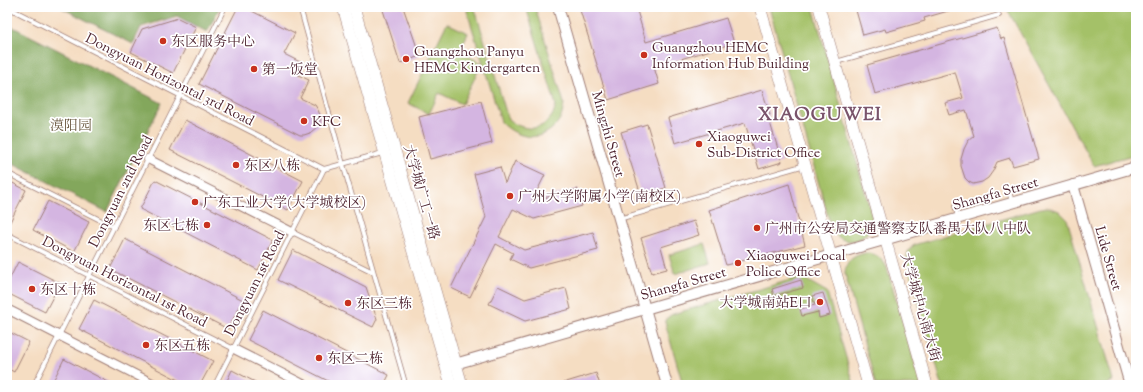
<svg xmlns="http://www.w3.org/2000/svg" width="1143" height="392" font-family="'Sorts Mill Goudy','Noto Serif SC',serif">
  <rect width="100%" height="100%" fill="#fff"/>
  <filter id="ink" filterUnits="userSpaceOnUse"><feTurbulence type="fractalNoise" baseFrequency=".025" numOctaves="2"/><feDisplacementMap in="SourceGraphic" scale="8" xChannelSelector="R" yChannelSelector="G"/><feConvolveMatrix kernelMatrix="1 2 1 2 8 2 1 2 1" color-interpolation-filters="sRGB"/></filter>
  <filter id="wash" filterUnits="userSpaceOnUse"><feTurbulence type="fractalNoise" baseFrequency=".012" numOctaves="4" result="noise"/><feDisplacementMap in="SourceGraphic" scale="16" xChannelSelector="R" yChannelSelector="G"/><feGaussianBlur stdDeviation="0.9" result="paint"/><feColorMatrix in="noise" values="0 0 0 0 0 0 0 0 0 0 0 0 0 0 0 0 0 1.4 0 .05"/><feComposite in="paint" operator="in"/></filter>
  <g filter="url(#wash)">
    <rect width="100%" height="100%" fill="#f5ddc2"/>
    <g fill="#a4c168" stroke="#77704a">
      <path d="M468,7H475V9L508,119C522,131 543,133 553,114C554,111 555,108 556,105L526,7H535L564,103C563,108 563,114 560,119C545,143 520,141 501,122L467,11Z"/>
      <path d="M769,7H813L872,216C874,242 841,251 831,227Z"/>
      <polygon points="1006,7 1136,7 1136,154 1094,166"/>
      <polygon points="447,23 468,33 459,52 482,63 462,104 439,93 429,114 408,103"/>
      <path d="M1048,207L1059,211L1067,219L1114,381L1105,385H942L907,262C906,253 909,247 917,244L1041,208Z"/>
      <polygon points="704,244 710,263 675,274 669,255"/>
      <path d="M866,253C876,253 883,259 887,268L921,385H876L845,274C845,261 854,255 866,253Z"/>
      <path d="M801,277L827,292L854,385H683L666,326C665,320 667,317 673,314Z"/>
    </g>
    <g fill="#83a75c" stroke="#666344">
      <polygon points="60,7 220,7 207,32 177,16 141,27 133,44"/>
      <polygon points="7,24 162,103 107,212 7,161"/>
    </g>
    <g id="blocks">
      <g fill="#d4b5e1">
        <polygon points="238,7 244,7 295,33 284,54 304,64 298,75 309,80 300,98 315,105 318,110 320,115 320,121 318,126 310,133 304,135 300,135 199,84"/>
        <polygon points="382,7 403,7 420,56 400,63"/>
        <polygon points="579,7 636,7 646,42 726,18 734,43 654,67 659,84 608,100"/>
        <polygon points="855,7 955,7 955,9 924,18 925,21 886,32 885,29 863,35"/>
        <polygon points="178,18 196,27 173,73 131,52 142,29"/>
        <polygon points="997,28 1001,39 1004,38 1039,159 1013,166 1010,158 997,162 993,171 988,178 982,182 973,184 969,182 965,178 961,166 961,159 964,149 968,141 974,136 966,110 949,115 945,103 963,98 955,72 875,94 867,65"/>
        <polygon points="762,90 770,115 768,116 782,162 759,169 745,123 675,143 668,118"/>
        <polygon points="481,101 492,143 430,159 419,117"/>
        <polygon points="185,120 303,181 288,210 170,150"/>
        <polygon points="647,124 666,188 641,195 621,132"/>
        <polygon points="515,161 545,175 532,201 578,189 582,206 534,219 513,209 499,237 524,250 593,232 598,250 529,268 510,259 513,253 496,244 470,297 451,288 486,217 474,174 500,167 505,183"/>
        <polygon points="7,180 26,190 7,228"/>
        <polygon points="155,180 273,240 258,270 140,209"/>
        <polygon points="789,184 805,245 726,265 709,210"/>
        <polygon points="48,201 89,222 74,252 33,230"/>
        <polygon points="694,221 699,235 661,247 667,269 652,273 641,238"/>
        <polygon points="125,239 243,300 228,329 110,269"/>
        <polygon points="293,250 366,287 377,319 373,327 278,280"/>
        <polygon points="18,262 60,283 45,312 7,293 7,284"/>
        <polygon points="801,280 803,288 774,296 772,289"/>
        <polygon points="498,286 525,299 566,288 571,309 525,321 489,304"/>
        <polygon points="823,293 830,315 819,318 818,312 802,316 800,309 815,305 812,296"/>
        <polygon points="94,300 213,361 200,385 188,385 79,329"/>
        <polygon points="263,310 389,375 384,385 336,385 248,340"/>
        <polygon points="7,331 29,342 14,372 7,368"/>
        <polygon points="64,359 114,385 51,385"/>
        <polygon points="232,370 261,385 225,385"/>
        <polygon points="596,373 600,385 563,385 563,383"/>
      </g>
    </g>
  </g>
  <g filter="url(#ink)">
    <use href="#blocks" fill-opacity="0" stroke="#a07e76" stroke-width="1"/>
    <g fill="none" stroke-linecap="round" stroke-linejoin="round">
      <g stroke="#a07e76" stroke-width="5.5">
        <g id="service">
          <polyline points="7,7 324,169 379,154"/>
          <polyline points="300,7 343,164 404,379 404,385"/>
          <polyline points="836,62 999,15"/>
          <polyline points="7,173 114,227"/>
          <polyline points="1009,191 1012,202"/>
          <polyline points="955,206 958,217"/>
          <polyline points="619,219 805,165"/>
          <polyline points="292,232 373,272"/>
          <polyline points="7,234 234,349"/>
          <polyline points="34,385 225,7"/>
          <polyline points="215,385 324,169"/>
        </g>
      </g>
      <g stroke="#a07e76" stroke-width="10">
        <g id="minor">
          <polyline points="148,159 292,232"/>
          <polyline points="7,309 156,385"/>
          <polyline points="234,349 305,385"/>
        </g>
      </g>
      <g stroke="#a07e76" stroke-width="12">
        <g id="tertiary">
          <polyline points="558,7 667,385"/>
          <polyline points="1073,185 1130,385"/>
          <polyline points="448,366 1136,167"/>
        </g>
      </g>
      <g stroke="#a07e76" stroke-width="12">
        <g id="secondary">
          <polyline points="343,7 451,385"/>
          <polyline points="354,7 462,385"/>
          <polyline points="760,7 868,385"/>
          <polyline points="819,7 927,385"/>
        </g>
      </g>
      <use href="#service" stroke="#fff" stroke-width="4"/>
      <use href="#minor" stroke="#fff" stroke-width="8"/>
      <use href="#tertiary" stroke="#fff" stroke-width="10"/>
      <use href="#secondary" stroke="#fff" stroke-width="11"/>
    </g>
  </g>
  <g fill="#c8321e" stroke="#fff" stroke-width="1.5">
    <circle cx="163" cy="41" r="4"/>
    <circle cx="644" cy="55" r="4"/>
    <circle cx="406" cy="59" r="4"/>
    <circle cx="254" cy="69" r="4"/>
    <circle cx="304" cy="121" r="4"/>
    <circle cx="699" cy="144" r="4"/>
    <circle cx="236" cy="165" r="4"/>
    <circle cx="510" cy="196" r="4"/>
    <circle cx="195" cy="202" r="4"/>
    <circle cx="207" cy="225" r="4"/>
    <circle cx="757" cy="228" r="4"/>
    <circle cx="738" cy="263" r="4"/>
    <circle cx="32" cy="289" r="4"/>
    <circle cx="820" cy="302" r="4"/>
    <circle cx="348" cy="303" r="4"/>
    <circle cx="146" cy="345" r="4"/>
    <circle cx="319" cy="358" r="4"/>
  </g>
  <g text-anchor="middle" stroke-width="3.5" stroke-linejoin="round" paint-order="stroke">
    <g font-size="14" fill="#4a1f2b" stroke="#fff" text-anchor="start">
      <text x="171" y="46">东区服务中心</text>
      <text x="652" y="52">Guangzhou HEMC<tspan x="652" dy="16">Information Hub Building</tspan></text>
      <text x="414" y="56">Guangzhou Panyu<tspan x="414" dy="16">HEMC Kindergarten</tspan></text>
      <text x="262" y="74">第一饭堂</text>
      <text x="312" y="126">KFC</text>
      <text x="707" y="141">Xiaoguwei<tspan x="707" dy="16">Sub-District Office</tspan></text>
      <text x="244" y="170">东区八栋</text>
      <text x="518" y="201">广州大学附属小学(南校区)</text>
      <text x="203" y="207">广东工业大学(大学城校区)</text>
      <text x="199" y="230" text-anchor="end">东区七栋</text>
      <text x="765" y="233">广州市公安局交通警察支队番禺大队八中队</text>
      <text x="746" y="260">Xiaoguwei Local<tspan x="746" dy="16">Police Office</tspan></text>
      <text x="40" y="294">东区十栋</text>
      <text x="812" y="307" text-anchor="end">大学城南站E口</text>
      <text x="356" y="308">东区三栋</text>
      <text x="154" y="350">东区五栋</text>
      <text x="327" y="363">东区二栋</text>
    </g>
    <g font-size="14" fill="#4a1f2b" stroke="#fff">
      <text transform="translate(170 79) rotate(27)" y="5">Dongyuan Horizontal 3rd Road</text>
      <text transform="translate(609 134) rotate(74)" y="5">Mingzhi Street</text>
      <text transform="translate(120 191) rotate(-63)" y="5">Dongyuan 2nd Road</text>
      <text transform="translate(422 192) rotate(74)" y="5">大学城广工一路</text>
      <text transform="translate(995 193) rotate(-16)" y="5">Shangfa Street</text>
      <text transform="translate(1109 258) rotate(74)" y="5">Lide Street</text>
      <text transform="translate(125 281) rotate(27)" y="5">Dongyuan Horizontal 1st Road</text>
      <text transform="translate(254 283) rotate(-63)" y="5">Dongyuan 1st Road</text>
      <text transform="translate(683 283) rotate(-16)" y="5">Shangfa Street</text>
      <text transform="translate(921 307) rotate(74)" y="5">大学城中心南大街</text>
    </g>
    <g font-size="14" fill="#6a5840" stroke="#fff">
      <text x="71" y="130">漠阳园</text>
    </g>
    <g font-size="18" font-weight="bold" letter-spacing="1" fill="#7a546b" stroke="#fff">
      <text x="820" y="120">XIAOGUWEI</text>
    </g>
  </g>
  <rect width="1143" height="392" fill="none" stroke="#fff" stroke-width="24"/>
</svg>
